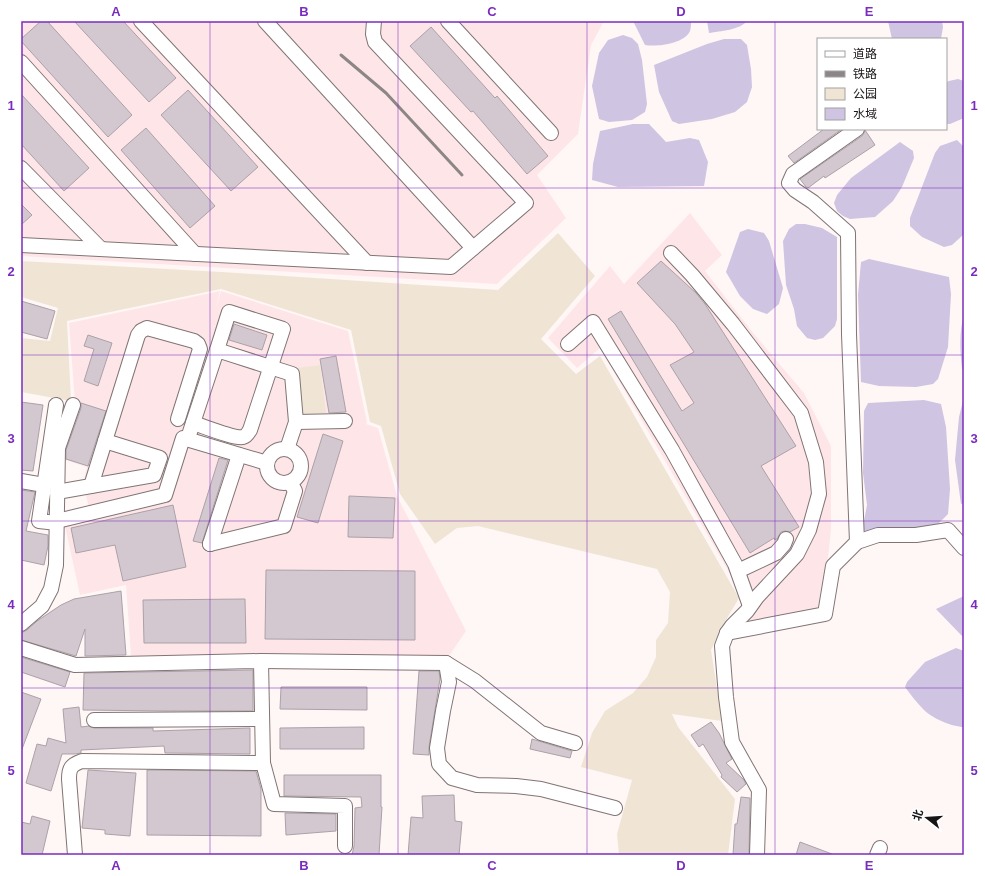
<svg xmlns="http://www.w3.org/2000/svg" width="985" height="876" font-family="Arial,'Noto Sans SC',sans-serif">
  <rect width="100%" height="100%" fill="#fff6f6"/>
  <g fill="#fee6e8">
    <polygon points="21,21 604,21 591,45 578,134 537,175 566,218 497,284 21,256"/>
    <polygon points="690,213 722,255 705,271 754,334 804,393 831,446 831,530 822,613 733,632 744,598 600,348 577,368 548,338 610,266 624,284"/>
    <polygon points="220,291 216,308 221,291 348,331 367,422 366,424 378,428 397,496 466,631 449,656 131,656 126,585 80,595 65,526 89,508 83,483 87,467 59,458 75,403 69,323"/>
  </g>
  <g fill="#f0e5d4">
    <polygon points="558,233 595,276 541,339 576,374 600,356 739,598 723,625 711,650 722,721 672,714 678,727 735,799 728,855 619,855 617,834 632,780 581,767 592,733 605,711 633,693 647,677 656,657 656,640 668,623 670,592 657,569 478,526 457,528 435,544 400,494 381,426 370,422 351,330 221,289 67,321 71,401 21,392 21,338 50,341 58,308 21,297 21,261 222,272 498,290"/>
    <polygon points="320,365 326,413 303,416 297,368"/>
  </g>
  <g fill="#cfc4e1">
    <path d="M633,21H691C691,24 691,28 690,31C684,44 657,47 645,45Z"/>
    <path d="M707,21H747C740,30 720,31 709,33Z"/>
    <polygon points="888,21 942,21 943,27 941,39 892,39"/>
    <polygon points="623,35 632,38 638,44 642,60 647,104 645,112 632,120 609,122 599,119 592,86 599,53 608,40"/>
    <polygon points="724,39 741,39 747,45 751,69 752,87 747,102 735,112 712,119 679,124 672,121 659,92 654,65 707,44"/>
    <polygon points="958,79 964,81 964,118 950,124 946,124 946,82 949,81"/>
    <polygon points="633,124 649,124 666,142 690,138 699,140 708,162 704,186 618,187 592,180 593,164 600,131"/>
    <polygon points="957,140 964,147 964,229 963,235 952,245 944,247 922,237 910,226 910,218 935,153 940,146"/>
    <polygon points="900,142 913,151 914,158 902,187 893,201 875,217 850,219 843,216 837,211 834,203 837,195 851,178"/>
    <polygon points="796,224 805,224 822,228 837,237 837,319 835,326 823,338 815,340 807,338 797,326 794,309 786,285 783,241 789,229"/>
    <polygon points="748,229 764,233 769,241 783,288 779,304 767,314 753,309 740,296 726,272 740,232"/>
    <polygon points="869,259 949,277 951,294 948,347 938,379 933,384 916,387 879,386 861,382 858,295 861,262"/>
    <path d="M964,314V371L962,369C960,351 959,332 964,314Z"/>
    <polygon points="924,400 941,404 946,427 950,489 948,514 937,525 921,529 862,531 867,505 863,473 864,411 868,403"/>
    <polygon points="963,401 964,401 964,503 961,504 955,460 959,417"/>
    <polygon points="964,596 964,638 936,609"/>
    <path d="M956,648L964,651V727C952,727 932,718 924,710C917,703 911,695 905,687L907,682L925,662Z"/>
  </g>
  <g fill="#d3c8d0" stroke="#aba1a8">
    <polygon points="41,21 47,21 132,115 108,137 21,41 21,39"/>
    <polygon points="74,21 123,21 176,78 149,102"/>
    <polygon points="431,27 495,98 497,96 548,156 527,174 473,111 471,112 410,46"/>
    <polygon points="188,90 258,167 231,191 161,115"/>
    <polygon points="21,94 89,168 64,191 21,144"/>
    <polygon points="146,128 215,206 190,228 121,150"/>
    <polygon points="824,129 842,129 794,163 788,156"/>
    <polygon points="865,130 875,145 825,178 824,176 808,188 806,187 800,179 862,136 864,133"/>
    <polygon points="21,204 32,215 21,225"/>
    <polygon points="661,261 696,293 705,304 796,446 761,466 799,527 790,532 785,531 781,532 777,539 775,540 774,538 750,553 608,319 621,311 682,411 694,403 670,365 694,352 675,324 637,283"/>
    <polygon points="21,301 55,311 47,339 21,332"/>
    <polygon points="234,324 267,335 262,350 229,340"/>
    <polygon points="88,335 112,343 98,386 84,381 94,349 84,346"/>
    <polygon points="336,356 346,412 329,413 320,359"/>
    <polygon points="21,402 43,405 33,471 21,470"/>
    <polygon points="81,403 106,411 88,466 66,459 66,450 81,408"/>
    <polygon points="323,434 343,441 318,523 297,517"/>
    <polygon points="219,458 228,460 202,543 193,541"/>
    <polygon points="21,490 35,492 26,531 48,535 48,546 44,565 21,560"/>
    <polygon points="349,496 395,498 393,538 348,537"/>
    <polygon points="173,505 186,567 123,581 115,545 76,553 71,528"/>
    <polygon points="266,570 415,571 415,640 265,639"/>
    <polygon points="121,591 126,655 85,656 85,629 76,656 21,640 21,633 27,630 37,621 61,605 74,599"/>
    <polygon points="245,599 246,643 144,643 143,600"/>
    <polygon points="21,657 70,672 65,687 21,672"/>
    <polygon points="253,670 253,711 165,711 83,710 84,673"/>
    <polygon points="419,671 439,671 440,679 429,747 429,755 413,754"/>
    <polygon points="281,687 367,687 367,710 280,709"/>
    <polygon points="21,692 41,699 22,749 21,749"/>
    <polygon points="79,707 81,727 89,726 94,728 153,728 153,731 250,728 250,754 165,753 164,746 81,750 81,753 75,754 62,754 51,791 26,783 37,744 46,746 48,738 66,743 63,709"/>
    <polygon points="711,722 719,733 732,759 726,763 744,780 746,784 737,792 721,777 722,775 703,744 699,747 691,735"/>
    <polygon points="364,727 364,749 280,749 280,728"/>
    <polygon points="532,739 572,751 570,758 530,749"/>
    <polygon points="88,770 136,773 130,836 105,834 105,830 82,828"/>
    <polygon points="147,770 256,771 261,789 261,836 147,835"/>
    <polygon points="284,775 381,775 381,807 382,807 379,855 352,855 354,846 355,808 362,807 361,797 284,796"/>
    <polygon points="454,795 455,821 462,822 459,855 408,855 411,817 423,818 422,796"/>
    <polygon points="741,797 750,798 749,855 733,855 735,824 737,824"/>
    <polygon points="285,813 336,814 336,831 286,835"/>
    <polygon points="32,816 50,821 42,855 21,854 21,822 30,824"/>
    <polygon points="800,842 832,854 832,855 796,855"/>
  </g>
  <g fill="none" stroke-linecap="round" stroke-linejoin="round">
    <g stroke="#817475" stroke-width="16">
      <g id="minor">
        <polyline points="141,21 367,263"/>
        <polyline points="265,21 473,248"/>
        <polyline points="448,21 551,133"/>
        <polyline points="21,62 195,254"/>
        <polyline points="21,168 101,249"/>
        <polyline points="21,245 451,267 526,203 375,42 373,34 374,21"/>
        <polyline points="671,253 692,275 733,324 801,413 816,462 819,494 809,530 797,554 757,597 747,611 732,626 727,633 722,646 726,697 732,742 759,790 757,855"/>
        <polyline points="568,344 593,322 672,450 735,564 750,606"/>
        <polyline points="56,405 39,521 57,523"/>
        <polyline points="296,422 345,421"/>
        <path d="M193,423C203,426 235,439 243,437C247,436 248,433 250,430L283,329L229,312L217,350"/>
        <polyline points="190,432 217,350 292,374 296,422 287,449"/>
        <circle cx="284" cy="466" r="17"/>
        <polyline points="21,481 44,485"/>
        <polyline points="91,486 154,475 160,458 105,441"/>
        <polyline points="57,492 91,486 138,335 141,331 147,328 194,341 198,344 200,349 178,419"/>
        <polyline points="57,521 165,495 183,438 267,463"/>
        <polyline points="857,542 878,535 916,535 948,530 964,548"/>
        <polyline points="210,544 284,526 295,491 290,482"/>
        <polyline points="210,544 239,455"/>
        <polyline points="738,571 776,553 784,544 786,539"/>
        <polyline points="21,624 42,606 51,589 56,565 58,448 73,405"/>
        <polyline points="727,633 825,614 833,566 857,542 849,334 848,233 813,202 795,190 789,183 793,174 857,129"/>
        <path d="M21,648L75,665L261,661L263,763L82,761C71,765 69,768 69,779L75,855"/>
        <polyline points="261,661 446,663 475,681 541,733 575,743"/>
        <polyline points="446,663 449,682 443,711 437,748 439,764 452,778 477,785 516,786 541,789 615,808"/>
        <polyline points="94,720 262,719"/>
        <polyline points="263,763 274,804 345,806 345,846"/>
        <polyline points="877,855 880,848"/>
      </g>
    </g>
    <use href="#minor" stroke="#fff" stroke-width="14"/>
    <polyline stroke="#8d8687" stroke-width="3" points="341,55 386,93 462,175"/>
  </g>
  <path fill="none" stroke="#7b2cbf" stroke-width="1" stroke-opacity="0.55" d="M210,21V855M398,21V855M587,21V855M775,21V855M21,188H964M21,355H964M21,521H964M21,688H964"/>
  <rect width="985" height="876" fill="none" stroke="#ffffff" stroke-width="44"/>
  <rect x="817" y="38" width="130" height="92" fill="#ffffff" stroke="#a3a1a1"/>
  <rect x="825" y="51" width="20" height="6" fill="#ffffff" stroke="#a3a1a1"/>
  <text x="853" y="58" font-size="12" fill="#181314">道路</text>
  <rect x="825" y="71" width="20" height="6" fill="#8d8687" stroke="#a3a1a1"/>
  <text x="853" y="78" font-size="12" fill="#181314">铁路</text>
  <rect x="825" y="88" width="20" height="12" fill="#f0e5d4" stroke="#a3a1a1"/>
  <text x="853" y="98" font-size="12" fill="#181314">公园</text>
  <rect x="825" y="108" width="20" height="12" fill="#cfc4e1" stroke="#a3a1a1"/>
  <text x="853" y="118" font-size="12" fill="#181314">水域</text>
  <g transform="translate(927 818) rotate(287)" stroke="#ffffff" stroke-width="3" paint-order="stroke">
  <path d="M0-3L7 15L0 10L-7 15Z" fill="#181314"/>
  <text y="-6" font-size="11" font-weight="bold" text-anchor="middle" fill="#181314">北</text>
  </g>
  <rect x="22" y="22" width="941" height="832" fill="none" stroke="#7b2cbf" stroke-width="1.5"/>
  <g font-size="13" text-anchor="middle" font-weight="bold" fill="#7b2cbf">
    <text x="116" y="16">A</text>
    <text x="304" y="16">B</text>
    <text x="492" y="16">C</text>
    <text x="681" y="16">D</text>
    <text x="869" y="16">E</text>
    <text x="11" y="110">1</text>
    <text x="974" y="110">1</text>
    <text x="11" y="276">2</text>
    <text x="974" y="276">2</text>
    <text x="11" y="443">3</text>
    <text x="974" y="443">3</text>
    <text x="11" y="609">4</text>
    <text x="974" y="609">4</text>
    <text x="11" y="775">5</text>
    <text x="974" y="775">5</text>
    <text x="116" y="870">A</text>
    <text x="304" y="870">B</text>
    <text x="492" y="870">C</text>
    <text x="681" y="870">D</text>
    <text x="869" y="870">E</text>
  </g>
</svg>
